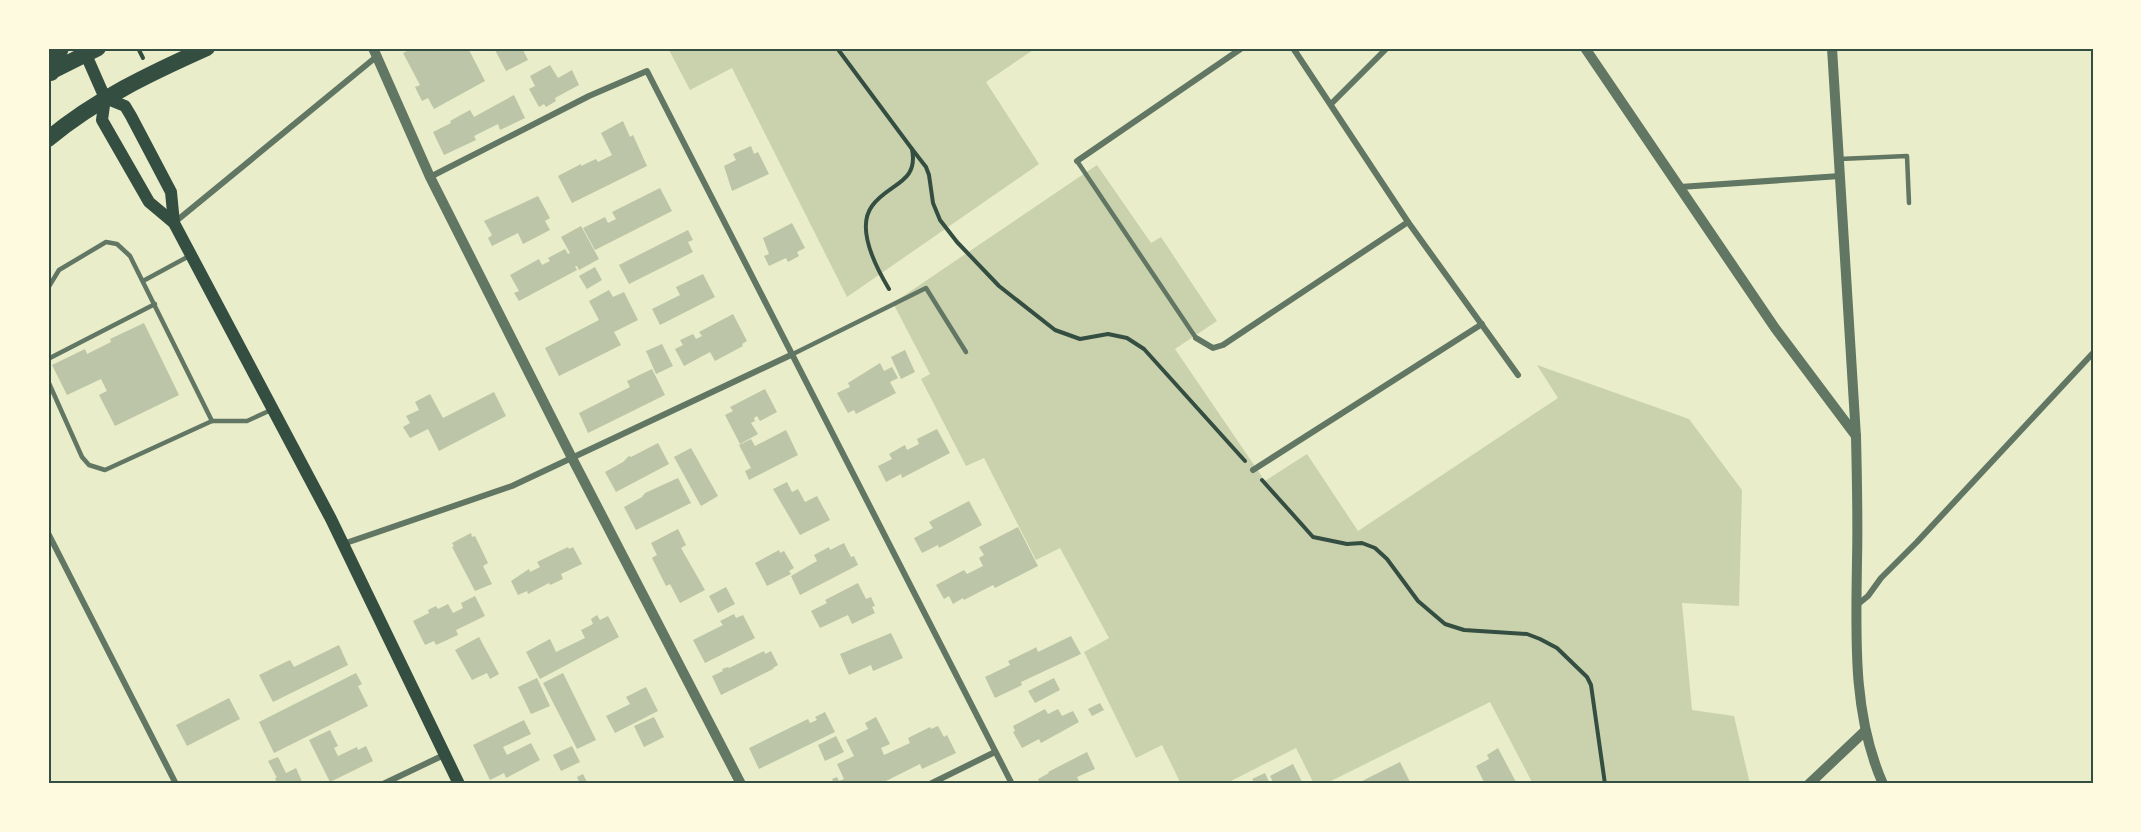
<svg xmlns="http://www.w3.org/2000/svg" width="2141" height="832" font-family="Spectral,serif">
  <rect width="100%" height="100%" fill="#e9edc9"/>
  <g fill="#cad2ad">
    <polygon points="668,48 1031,48 1033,50 986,82 1039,164 847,297 732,68 690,90"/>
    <polygon points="1097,165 1151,243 1161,237 1217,321 1175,349 1265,481 1307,454 1358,531 1558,398 1537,365 1689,419 1742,490 1739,606 1682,603 1692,710 1734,716 1750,784 1533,784 1490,702 1325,784 1314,784 1296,748 1225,784 1181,784 1162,745 1136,758 1084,652 1109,638 1060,548 1036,560 984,458 966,466 921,379 930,374 893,303"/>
  </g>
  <g fill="#bcc5a7">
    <polygon points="413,48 468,48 485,81 434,109 428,98 422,101 415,87 420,85 403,53"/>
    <polygon points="494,48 522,48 528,60 506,71"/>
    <polygon points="550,65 558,78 572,70 579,85 555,98 556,101 546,107 544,104 539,107 529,89 535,86 530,76"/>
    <polygon points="514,95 525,118 500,130 498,124 474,136 476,140 444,155 433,132 451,123 450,121 470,110 474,117"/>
    <polygon points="623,121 630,137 633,135 647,166 572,203 558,176 581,164 581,166 596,159 598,162 612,155 601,133"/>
    <polygon points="751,146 754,154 758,152 769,174 732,191 724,166 736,160 733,154"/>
    <polygon points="660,188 672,211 595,250 583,228 605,217 608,223 616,219 612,212"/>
    <polygon points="538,196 550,218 545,221 550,230 523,244 518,233 492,246 488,238 492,235 484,221"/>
    <polygon points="792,223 805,248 797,252 799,256 788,262 786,258 769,266 764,256 769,254 763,238"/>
    <polygon points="581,226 599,259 579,270 577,266 575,266 577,270 519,301 514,293 519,291 510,275 539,259 542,265 550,261 548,258 565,249 568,254 570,253 561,237"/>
    <polygon points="688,230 693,240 688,242 693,252 629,284 619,265"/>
    <polygon points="595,267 602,280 587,289 579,276"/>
    <polygon points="703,274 715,297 660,325 652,309 680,295 676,287"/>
    <polygon points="609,290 613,297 624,292 638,320 614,332 621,345 559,376 545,348 599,320 589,301"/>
    <polygon points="733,314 747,341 742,344 743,346 715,361 710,352 684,366 675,349 683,345 680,340 693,334 696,339 702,336 699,332"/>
    <polygon points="144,323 179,395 115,426 99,395 107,391 101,379 67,395 52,365 85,349 87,354 111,342 110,339"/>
    <polygon points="662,344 673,366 656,374 646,351"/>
    <polygon points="905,350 915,372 901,379 891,357"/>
    <polygon points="880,363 884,371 892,367 898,378 890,382 896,393 856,414 854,410 848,413 837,393 850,387 848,383"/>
    <polygon points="652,369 665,395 588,433 579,413 630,387 627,381"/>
    <polygon points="765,389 777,412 760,421 757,416 754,418 755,421 751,423 758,434 740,444 725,415 733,411 730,407"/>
    <polygon points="494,392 506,416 439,451 428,429 410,438 403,427 410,423 406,416 419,410 415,402 430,394 443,418"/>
    <polygon points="937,429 950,453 902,478 901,474 886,482 878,466 892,459 889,454 905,445 907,450 919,444 917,439"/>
    <polygon points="786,430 798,455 749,480 745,471 751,468 739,445 751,439 755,446"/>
    <polygon points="658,443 669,464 616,492 605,472 623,462 629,456 631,457"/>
    <polygon points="691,448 718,496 701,506 674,457"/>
    <polygon points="678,478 691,503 636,530 624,507 642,497 645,493"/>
    <polygon points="787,482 792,492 798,489 805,502 817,496 830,520 800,535 773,489"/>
    <polygon points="969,501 982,525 939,548 938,545 922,553 914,538 933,528 929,522"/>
    <polygon points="1018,527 1038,566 995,588 993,585 964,600 963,598 953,604 949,596 944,599 936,585 964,570 967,574 983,566 979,558 984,555 979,547"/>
    <polygon points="678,529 686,545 681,548 705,590 680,603 670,584 666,586 652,558 657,555 651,543"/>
    <polygon points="471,533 472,537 475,536 488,563 483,566 492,584 475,591 452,547 454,546 452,543"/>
    <polygon points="844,543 851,557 854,556 858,565 800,595 791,576 817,561 814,555 829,547 830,550"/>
    <polygon points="568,547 569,549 573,547 582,564 561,574 563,579 550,585 549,583 528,594 527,591 518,595 511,581 529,569 530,572 540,567 537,562"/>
    <polygon points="779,550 780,553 784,551 794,568 789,571 791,574 767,586 755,563"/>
    <polygon points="858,583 866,599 871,597 875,606 872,607 875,613 852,624 848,615 820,628 811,611 827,603 825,600"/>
    <polygon points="726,587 735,604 718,613 709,596"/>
    <polygon points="475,596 485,616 456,630 458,635 436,645 434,641 425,645 413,621 429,613 428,610 436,606 438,609 448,604 453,613 463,608 461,603"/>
    <polygon points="734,614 736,618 743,615 755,638 705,663 693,640 723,625 720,621"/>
    <polygon points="597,615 600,620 608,616 619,637 540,679 526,652 550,639 556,652 585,638 581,630 593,624 591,619"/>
    <polygon points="891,633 903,658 873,671 871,665 849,675 840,654"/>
    <polygon points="1071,636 1081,654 1021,682 1022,685 995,698 985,677 1010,665 1008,661 1033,649 1036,647 1038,652"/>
    <polygon points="479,637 499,674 490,679 487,673 472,680 455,650"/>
    <polygon points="339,645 348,665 273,702 259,675 290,660 294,667"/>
    <polygon points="764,651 765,654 771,651 778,665 773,668 773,669 721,695 712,676 723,671 722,669 728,667 729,668"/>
    <polygon points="356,673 362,684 358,686 368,706 274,753 259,722"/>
    <polygon points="563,673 596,740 577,749 543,683"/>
    <polygon points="537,678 550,706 531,714 518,687"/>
    <polygon points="1054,678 1060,690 1035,703 1028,691"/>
    <polygon points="646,687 658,711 615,733 606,716 630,704 626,697"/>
    <polygon points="229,698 240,719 187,746 176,725"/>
    <polygon points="1100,703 1104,710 1092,716 1088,709"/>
    <polygon points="1045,709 1048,714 1058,709 1062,716 1073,711 1079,722 1041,743 1039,739 1022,748 1013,732 1015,731 1013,726"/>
    <polygon points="825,712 835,732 759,769 749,748 808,719 810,723 817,720 815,717"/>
    <polygon points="654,717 664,737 644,747 634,726"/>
    <polygon points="876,717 890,744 881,748 884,755 910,743 908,738 930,727 931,729 938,726 944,737 947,735 956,753 922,769 920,764 880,784 834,784 832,779 837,777 839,781 844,779 837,764 854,756 846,740 868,729 865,723"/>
    <polygon points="524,720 531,734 503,747 507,755 531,743 540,760 506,778 504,773 490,780 473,745"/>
    <polygon points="330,730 338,746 334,748 338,756 357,747 358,750 366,746 373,761 330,782 309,740"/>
    <polygon points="836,736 844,752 825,761 818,745"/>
    <polygon points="572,746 580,762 561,771 553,755"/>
    <polygon points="1498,748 1517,784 1485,784 1476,766 1489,759 1487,755"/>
    <polygon points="1087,752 1095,769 1077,777 1079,781 1074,782 1075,784 1040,784 1038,779 1049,773 1048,772"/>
    <polygon points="278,757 286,773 296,768 303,784 277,784 275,778 277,778 268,761"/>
    <polygon points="1400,762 1411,784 1357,784 1366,779"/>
    <polygon points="1293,764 1303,784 1274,784 1270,776"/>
    <polygon points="1265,773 1270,784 1255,784 1252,779"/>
    <polygon points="583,774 587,782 580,784 577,777"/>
  </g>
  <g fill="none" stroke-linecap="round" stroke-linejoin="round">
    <g stroke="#344e41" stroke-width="4">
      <polyline points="138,48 143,58"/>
      <path d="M837,48L912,149C919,184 888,183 872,206C855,229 877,269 889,289"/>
      <polyline points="912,149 926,167 929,175 933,203 940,220 957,242 999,286 1055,330 1080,339 1108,334 1127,338 1144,349 1245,461"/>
      <polyline points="1262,480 1313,537 1347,544 1362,543 1375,548 1387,559 1418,601 1445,624 1464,630 1527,634 1540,639 1557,648 1587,677 1591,685 1605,784"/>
    </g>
    <g stroke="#617663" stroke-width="4.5">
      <polyline points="1840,159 1907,156 1909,203"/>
      <polyline points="1077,161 1196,338"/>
      <polyline points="143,281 191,255"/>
      <polyline points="48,288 59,270 106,242 117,244 130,256 212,421"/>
      <polyline points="793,354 926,288 966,352"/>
      <polyline points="48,359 155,304"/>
      <polyline points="48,381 82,457 89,465 105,470 212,421 247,421 271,410"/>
    </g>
    <g stroke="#617663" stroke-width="6">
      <polyline points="1293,48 1408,222 1518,375"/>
      <polyline points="1331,104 1387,48"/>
      <polyline points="1077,161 1242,48"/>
      <polyline points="430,177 589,96 647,71 1012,784"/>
      <polyline points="1680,187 1840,176"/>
      <polyline points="175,222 376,57"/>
      <polyline points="1196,338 1213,348 1223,345 1408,222"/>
      <polyline points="1253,470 1482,324"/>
      <polyline points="48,533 176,784"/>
      <polyline points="343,544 512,486 793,354"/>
      <polyline points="1857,605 1868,596 1881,578 1917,542 2093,353"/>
      <polyline points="383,784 444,755"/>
      <polyline points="930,784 995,752"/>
    </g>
    <g stroke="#617663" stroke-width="10">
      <polyline points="373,48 430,177 572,458 741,784"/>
      <polyline points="1585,48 1775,328 1856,436"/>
      <path d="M1832,48L1856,437C1857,478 1858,520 1857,561C1856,636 1852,714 1883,784"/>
      <polyline points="1809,784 1865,731"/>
    </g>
    <g stroke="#344e41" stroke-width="12">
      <polyline points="83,48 105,98 102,120 149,202 174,223 331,519 459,784"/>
      <polyline points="105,98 125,106 131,116 171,192 174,223"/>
    </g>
    <g stroke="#344e41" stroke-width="16">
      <polyline points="48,73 98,48"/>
      <polyline points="51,73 61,48"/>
      <path d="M48,139C96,99 151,73 207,48"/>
    </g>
  </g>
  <rect width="2141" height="832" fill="none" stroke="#fefae0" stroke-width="99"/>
  <rect x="50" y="50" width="2042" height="732" fill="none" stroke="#344e41" stroke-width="2"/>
</svg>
